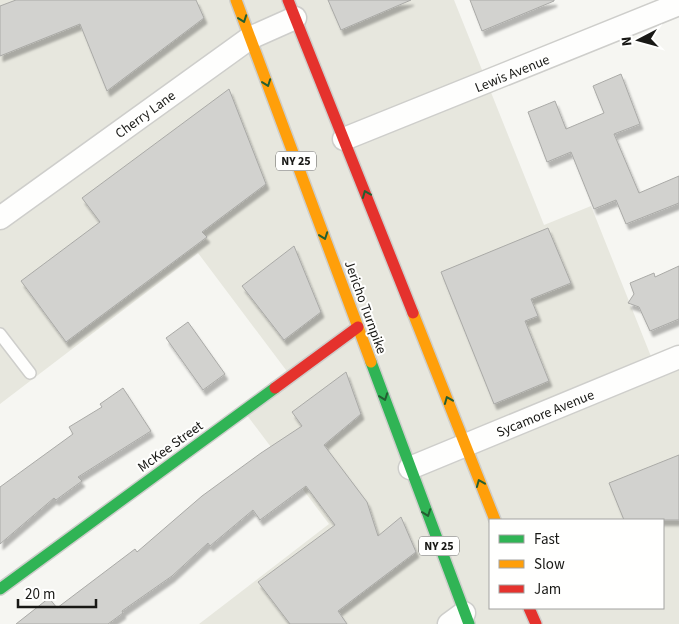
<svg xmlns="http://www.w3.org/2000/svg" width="679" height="624" font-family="'Source Sans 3',sans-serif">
  <defs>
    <filter id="shadow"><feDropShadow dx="3" dy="5.5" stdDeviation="1" flood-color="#0004"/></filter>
  </defs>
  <rect width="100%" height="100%" fill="#f6f6f2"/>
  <path fill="#e7e7de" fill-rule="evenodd" d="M0,0H454L544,225L591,206L652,359L679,348V624H199L329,524L246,414L292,378L198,253L0,404ZM490,520H663V608H490Z"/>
  <g fill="#d2d2cf" stroke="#aaaaa7" filter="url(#shadow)">
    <polygon points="16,0 196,0 204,18 107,91 80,24 0,56 0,6"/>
    <polygon points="328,0 411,0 341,30"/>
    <polygon points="470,0 554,0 554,1 482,31"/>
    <polygon points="621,74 640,124 614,134 639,193 679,176 679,203 626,224 616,200 594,209 571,152 547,162 528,112 555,101 566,129 604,113 593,86"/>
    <polygon points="229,89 266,184 202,232 207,237 66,342 21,281 100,222 82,198"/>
    <polygon points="548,228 571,283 531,299 538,316 525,321 549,381 494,404 441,272"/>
    <polygon points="294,246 321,312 284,340 242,286"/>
    <polygon points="679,266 679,319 650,331 639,307 628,303 634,294 630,283 654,273 655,277"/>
    <polygon points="188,322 225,374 203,390 166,338"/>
    <polygon points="346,372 361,414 324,445 367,502 378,536 401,517 416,552 338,611 347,624 290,624 258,582 335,525 306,486 260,520 253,510 210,546 208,543 172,576 122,611 123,613 108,624 16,624 49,598 57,608 135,549 137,552 202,496 261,453 302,426 292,412"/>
    <polygon points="123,388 151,431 78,477 82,481 56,500 54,498 0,544 0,487 73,434 69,427 102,407 100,404"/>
    <polygon points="679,455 679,520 624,520 609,483"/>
  </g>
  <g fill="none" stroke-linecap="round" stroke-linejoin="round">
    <g stroke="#cececb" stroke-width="14">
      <polyline id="lane" points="0,334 30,373"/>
    </g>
    <g stroke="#cececb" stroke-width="25">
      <g id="street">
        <polyline points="344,139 679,4"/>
        <polyline points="0,218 250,38 295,18"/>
        <polyline points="410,468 679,357"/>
        <polyline points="449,624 464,613"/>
      </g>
    </g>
    <g stroke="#cececb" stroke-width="14">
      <g id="fast">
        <polyline points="371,362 469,624"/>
        <polyline points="0,589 275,388"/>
      </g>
    </g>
    <g stroke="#cececb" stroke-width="14">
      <g id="slow">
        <polyline points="236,0 371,362"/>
        <polyline points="413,313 495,520"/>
      </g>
    </g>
    <g stroke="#cececb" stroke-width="14">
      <g id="jam">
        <polyline points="288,0 413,313"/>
        <polyline points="275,388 358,327"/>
        <polyline points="529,608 536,624"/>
      </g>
    </g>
    <use href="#lane" stroke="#fefefd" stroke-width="11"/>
    <use href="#street" stroke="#fefefd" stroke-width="22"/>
    <use href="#fast" stroke="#30b455" stroke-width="11"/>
    <use href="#slow" stroke="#ff9f0a" stroke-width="11"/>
    <use href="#jam" stroke="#e5322d" stroke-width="11"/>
  </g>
  <defs><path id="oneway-chevron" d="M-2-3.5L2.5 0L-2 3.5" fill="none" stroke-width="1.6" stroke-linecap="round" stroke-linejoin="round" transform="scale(1.25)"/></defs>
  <g stroke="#235e32">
    <use href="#oneway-chevron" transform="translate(243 19) rotate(70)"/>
    <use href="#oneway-chevron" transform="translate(267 83) rotate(70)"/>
    <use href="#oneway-chevron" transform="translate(366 194) rotate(-112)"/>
    <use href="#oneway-chevron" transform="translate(324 236) rotate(70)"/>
    <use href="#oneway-chevron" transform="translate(384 397) rotate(70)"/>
    <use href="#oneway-chevron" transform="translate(448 400) rotate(-112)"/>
    <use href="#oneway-chevron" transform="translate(480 483) rotate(-112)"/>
    <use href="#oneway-chevron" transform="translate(427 513) rotate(70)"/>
  </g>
  <g text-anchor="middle" stroke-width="4" stroke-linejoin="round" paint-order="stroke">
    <g fill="#fffffe" stroke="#5d5d5b" stroke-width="1">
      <rect x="276" y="151.5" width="40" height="19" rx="4"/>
      <rect x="419" y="536.5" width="40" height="19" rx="4"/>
    </g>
    <g font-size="12" font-weight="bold" fill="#181815">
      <text x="296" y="165">NY 25</text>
      <text x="439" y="550">NY 25</text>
    </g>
    <g font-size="14" fill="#181815" stroke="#fffffe">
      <text transform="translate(512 73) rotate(-22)" y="5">Lewis Avenue</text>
      <text transform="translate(145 114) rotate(-36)" y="5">Cherry Lane</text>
      <text transform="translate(366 307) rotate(70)" y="5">Jericho Turnpike</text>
      <text transform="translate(545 413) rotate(-22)" y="5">Sycamore Avenue</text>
      <text transform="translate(170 446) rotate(-36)" y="5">McKee Street</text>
    </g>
  </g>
  <rect x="489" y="519" width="175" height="90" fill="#fffffe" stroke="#a3a3a1"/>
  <rect x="499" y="535" width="25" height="8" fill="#30b455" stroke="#a3a3a1"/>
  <text x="534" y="544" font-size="15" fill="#181815">Fast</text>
  <rect x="499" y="560" width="25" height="8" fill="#ff9f0a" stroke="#a3a3a1"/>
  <text x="534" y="569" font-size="15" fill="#181815">Slow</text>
  <rect x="499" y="585" width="25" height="8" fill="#e5322d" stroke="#a3a3a1"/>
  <text x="534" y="594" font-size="15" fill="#181815">Jam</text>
  <g transform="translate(639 40) rotate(264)" stroke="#fffffe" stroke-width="4" paint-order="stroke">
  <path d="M0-4L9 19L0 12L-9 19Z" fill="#181815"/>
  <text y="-8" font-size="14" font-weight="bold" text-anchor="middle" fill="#181815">N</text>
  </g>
  <path d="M18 599v8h78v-8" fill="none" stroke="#181815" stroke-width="2.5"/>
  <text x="25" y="599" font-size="15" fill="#181815" stroke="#fffffe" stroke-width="4" paint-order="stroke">20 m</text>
</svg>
